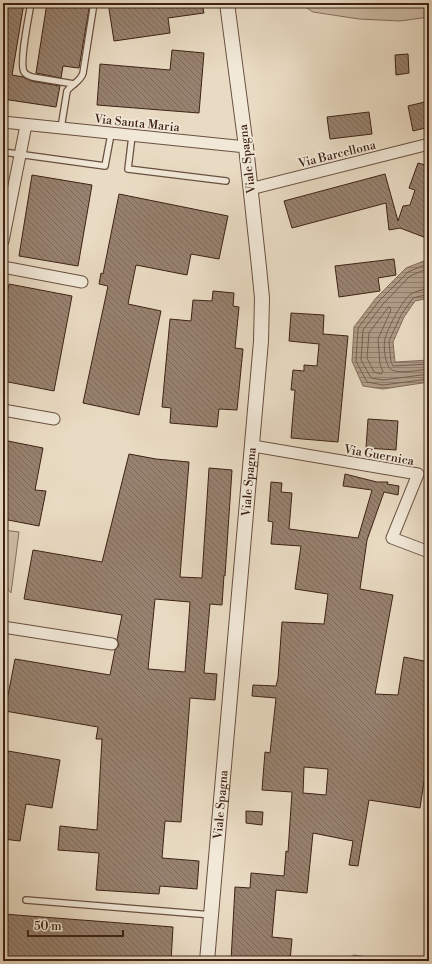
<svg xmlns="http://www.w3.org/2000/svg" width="432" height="964" font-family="'Libre Bodoni',serif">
  <defs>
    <pattern id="forest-crowns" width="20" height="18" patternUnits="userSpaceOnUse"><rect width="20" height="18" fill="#ccbca5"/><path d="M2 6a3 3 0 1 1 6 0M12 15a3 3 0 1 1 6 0" fill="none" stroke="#b0a18d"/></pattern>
    <pattern id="water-rules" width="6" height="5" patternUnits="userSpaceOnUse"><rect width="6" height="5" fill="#af9c88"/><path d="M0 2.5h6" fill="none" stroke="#907f6e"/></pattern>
    <pattern id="building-back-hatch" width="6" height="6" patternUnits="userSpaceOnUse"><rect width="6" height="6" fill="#97826f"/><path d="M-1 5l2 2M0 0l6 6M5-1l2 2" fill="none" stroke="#7d6a5a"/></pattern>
  </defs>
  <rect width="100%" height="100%" fill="#e9dbc3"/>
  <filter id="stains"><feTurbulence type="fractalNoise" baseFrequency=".005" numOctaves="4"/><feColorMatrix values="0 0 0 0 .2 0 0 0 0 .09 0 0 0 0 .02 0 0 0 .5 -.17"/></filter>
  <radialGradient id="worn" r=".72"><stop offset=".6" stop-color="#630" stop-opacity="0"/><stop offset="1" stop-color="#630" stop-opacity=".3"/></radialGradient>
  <g fill="#ccbca5" stroke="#856f5d">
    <polygon points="299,3 429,3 429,17 400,21 359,19 313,12"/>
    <polygon points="3,530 19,532 11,593 3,582"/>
  </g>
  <polygon fill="url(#forest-crowns)" stroke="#856f5d" points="354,955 394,961 342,961"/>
  <polygon fill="url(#water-rules)" stroke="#826b5a" points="429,259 429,298 415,301 404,317 393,342 395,362 429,360 429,382 383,389 363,386 352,361 354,327 376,298 406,268"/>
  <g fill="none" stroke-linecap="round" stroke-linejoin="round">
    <g stroke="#765f4e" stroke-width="1">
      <polyline points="429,263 408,272 379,301 358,328 356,361 367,382 383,385 429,379"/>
      <polyline points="429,268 410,276 383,304 363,330 361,360 371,378 383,380 429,374"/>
      <path d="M429,289C424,289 416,291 411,294C403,299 387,329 385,339C383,346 385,367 392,370C400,374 420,370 429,369"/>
      <polyline points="429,294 413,298 401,315 389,341 391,362 393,366 429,364"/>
      <polygon points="389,307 391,310 378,339 380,364 383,372 381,374 374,372 367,358 369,333"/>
    </g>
  </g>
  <g fill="url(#building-back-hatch)" stroke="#3e2215" fill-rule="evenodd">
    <polygon points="3,3 24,3 12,75 23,77 31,81 60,86 56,107 3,99"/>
    <polygon points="47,3 90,3 79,68 63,66 61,78 36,73"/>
    <polygon points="111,3 202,3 204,13 168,18 170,33 114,41 109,9"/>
    <polygon points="172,50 204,53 199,113 97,105 100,64 170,70"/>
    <polygon points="408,54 409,73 396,75 395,55"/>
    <polygon points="429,101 429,127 413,131 408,106"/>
    <polygon points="369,112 372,134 330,139 327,117"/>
    <polygon points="418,163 429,166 429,239 400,228 389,230 386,203 292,228 284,201 385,174 398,221 403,206 410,205 415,190 409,188"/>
    <polygon points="32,175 92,185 78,266 19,256"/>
    <polygon points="119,194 228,216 219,259 191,254 187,275 136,265 128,304 161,311 139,415 83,403 108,286 99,284 101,273 103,274"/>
    <polygon points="394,259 396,275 378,278 380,291 339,297 335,266"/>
    <polygon points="9,284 72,296 54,391 3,381 3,314"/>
    <polygon points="213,291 234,293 233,306 239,307 235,348 243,349 237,410 219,409 217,427 170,423 171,408 162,407 170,319 191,321 193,300 212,301"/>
    <polygon points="291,313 324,315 323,334 348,336 338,442 291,438 295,390 291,390 293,370 304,371 304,365 317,366 319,344 289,341"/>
    <polygon points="368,419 398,421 396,450 366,448"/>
    <polygon points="3,440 43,448 35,490 46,491 39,526 3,519"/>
    <path d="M129,454L156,459L189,462L180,577L202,578L209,468L232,470L225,576L224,575L222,605L210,604L204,673L217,674L215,700L190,698L181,822L165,821L162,858L199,861L197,889L160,886L159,894L96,890L99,853L58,850L60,826L97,830L102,739H96L98,727L5,711L15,659L110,675L115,650L119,645L117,640L122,615L24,599L33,550L102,562ZM155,599L190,602L185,672L148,669Z"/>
    <path d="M345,474L377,482H388L387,484L399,486L398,495L384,492L367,540L360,589L393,595L375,694L398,695L404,657L429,662V749L420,808L369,800L358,866L349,865L353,841L313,833L307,893L276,890L272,937L292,939L290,961H231L235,887L250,888L251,873L284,876L286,851L288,852L292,792L262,790L265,752L270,753L276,698L252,696L253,685L276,686L278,678L282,622L324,624L328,594L295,589L301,546L271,544L273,522L268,521L271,482L282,483L281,492L292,493L289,529L358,538L372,490L343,486ZM304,767L328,769L326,795L303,793Z"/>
    <polygon points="8,751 60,760 52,808 26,804 20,841 3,839 3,780"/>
    <polygon points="246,811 263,812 262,825 246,823"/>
    <polygon points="3,914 173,927 171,961 3,961"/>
  </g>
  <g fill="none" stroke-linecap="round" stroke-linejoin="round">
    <g stroke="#695040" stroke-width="8">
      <g id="service">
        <path d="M31,3C29,16 19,62 24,72C26,75 29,76 32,77L74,84"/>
        <path d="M61,128L67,91C72,84 81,81 83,73L94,3"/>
        <polyline points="132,136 128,169 226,181"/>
        <polyline points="3,152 105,166 111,134"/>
        <polyline points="26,900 212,915"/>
      </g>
    </g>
    <g stroke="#695040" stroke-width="13">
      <g id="minor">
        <polyline points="3,122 246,147"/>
        <polyline points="250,189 429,144"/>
        <polyline points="3,241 26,125"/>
        <polyline points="3,267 82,282"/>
        <polyline points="3,410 54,419"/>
        <polyline points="253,446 418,474 392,538 429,552"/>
        <polyline points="3,627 112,644"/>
      </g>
    </g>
    <g stroke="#695040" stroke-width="16">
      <g id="tertiary">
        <path id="s1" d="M207,961L261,341L262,298L259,267L246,147L227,3"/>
      </g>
    </g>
    <use href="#service" stroke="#f1e8d8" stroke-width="5.5"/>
    <use href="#minor" stroke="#f1e8d8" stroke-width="11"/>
    <use href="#tertiary" stroke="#f1e8d8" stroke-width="14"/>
  </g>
  <g text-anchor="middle" stroke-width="3.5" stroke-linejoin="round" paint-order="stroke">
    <g font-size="12" fill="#3e2215" stroke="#f1e8d8">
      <text transform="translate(137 123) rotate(6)" y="4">Via Santa Maria</text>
      <text transform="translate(337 154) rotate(-14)" y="4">Via Barcellona</text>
      <text transform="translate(247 159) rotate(-97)" y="4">Viale Spagna</text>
      <text transform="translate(379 455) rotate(10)" y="4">Via Guernica</text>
      <text dy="4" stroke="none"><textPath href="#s1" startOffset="481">Viale Spagna</textPath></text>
      <text dy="4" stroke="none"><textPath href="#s1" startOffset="157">Viale Spagna</textPath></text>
    </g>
  </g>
  <rect width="432" height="964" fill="none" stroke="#e9dbc3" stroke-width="16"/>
  <rect x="4" y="4" width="424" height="956" fill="none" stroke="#3e2215" stroke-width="2"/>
  <rect x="8" y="8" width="416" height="948" fill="none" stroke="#3e2215"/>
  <path d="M28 930v6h95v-6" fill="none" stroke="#3e2215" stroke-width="2"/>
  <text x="34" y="930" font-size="12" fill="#3e2215" stroke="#f1e8d8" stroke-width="3" paint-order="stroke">50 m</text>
  <rect width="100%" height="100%" filter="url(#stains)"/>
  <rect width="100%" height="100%" fill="url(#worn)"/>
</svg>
